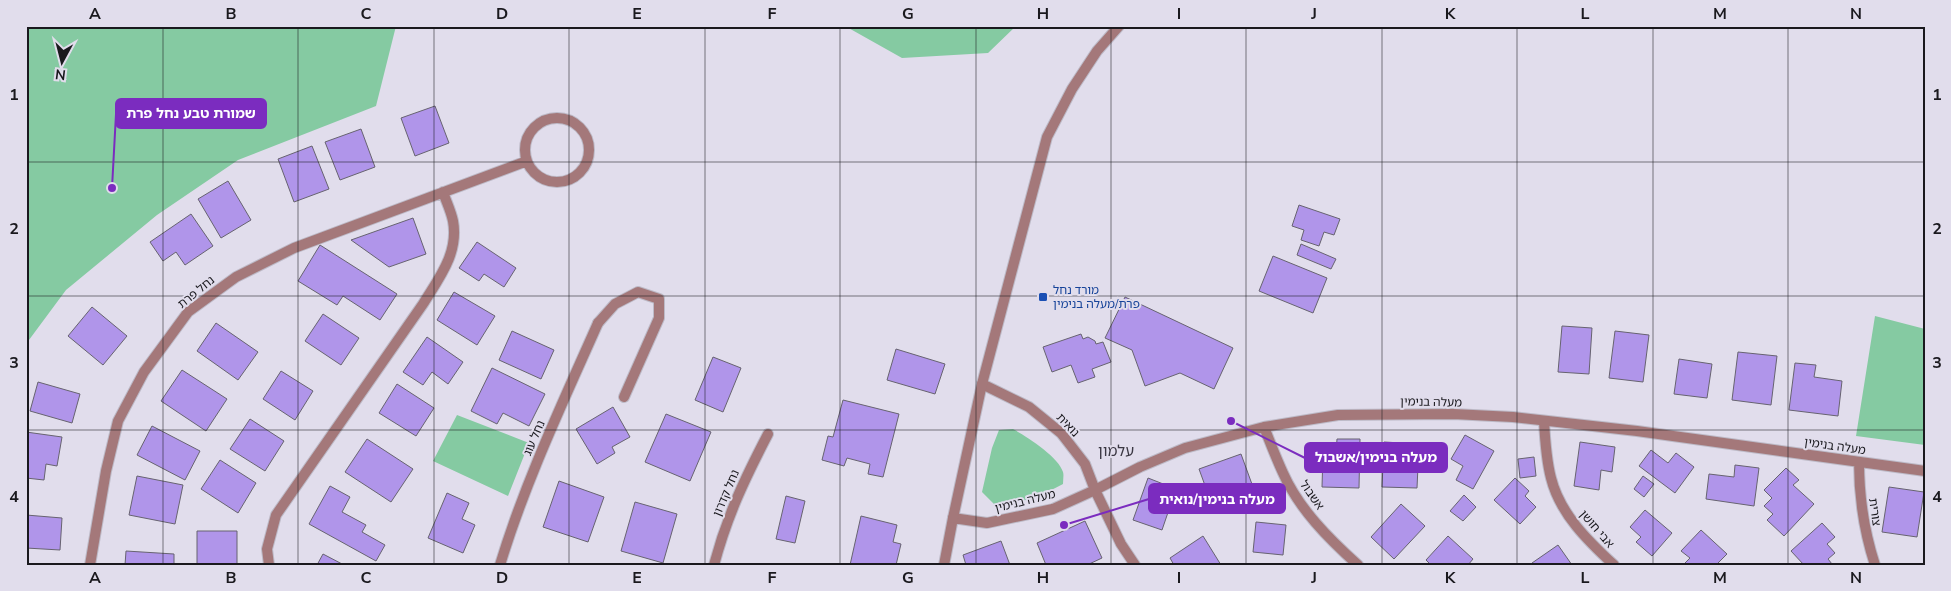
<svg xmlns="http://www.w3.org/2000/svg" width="1951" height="591" font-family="'Nunito Sans','Noto Sans Hebrew',sans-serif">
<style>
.green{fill:#85caa2}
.building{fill:#b095ea;stroke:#676370}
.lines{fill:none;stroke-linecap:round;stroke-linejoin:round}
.service-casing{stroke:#bdbac7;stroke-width:12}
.minor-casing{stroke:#bdbac7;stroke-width:12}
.tertiary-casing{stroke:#bdbac7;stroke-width:12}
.service{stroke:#a4787a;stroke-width:10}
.minor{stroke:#a4787a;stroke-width:10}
.tertiary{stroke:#a4787a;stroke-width:10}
.grid{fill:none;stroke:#1a191e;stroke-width:1;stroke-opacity:0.55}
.transit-dot{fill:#1a4fb4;stroke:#e1ddec;stroke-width:2}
.labels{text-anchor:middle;stroke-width:4;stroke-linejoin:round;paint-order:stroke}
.transit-label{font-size:12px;fill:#164399;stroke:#e1ddec;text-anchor:start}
.street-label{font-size:12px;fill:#1a191e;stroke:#e1ddec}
.quarter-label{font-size:15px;fill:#3b3843;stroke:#e1ddec}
.leader{fill:none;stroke:#7b2cbf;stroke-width:2}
.callout-dot{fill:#7b2cbf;stroke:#e1ddec;stroke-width:2}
.callout{fill:#7b2cbf;stroke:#7b2cbf;stroke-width:2}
.callout-label{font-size:14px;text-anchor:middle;font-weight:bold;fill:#fff}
.neatline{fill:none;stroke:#1a191e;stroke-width:2}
.grid-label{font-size:16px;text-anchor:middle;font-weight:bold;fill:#1a191e}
</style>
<rect width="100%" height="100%" fill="#e1ddec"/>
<path class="green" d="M 26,26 L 396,26 L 376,106 L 238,160 L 157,215 L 66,290 L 26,344 Z
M 845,26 L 1016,26 L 988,53 L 902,58 Z
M 1875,316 L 1925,329 L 1925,445 L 1856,436 Z
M 457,415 L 529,443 L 508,496 L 433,461 Z
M 1013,429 C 1026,436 1059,457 1063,472 C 1064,475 1063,480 1063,484 C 1039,497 1022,504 994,504 L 982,492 L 992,448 L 999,430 Z"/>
<path class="building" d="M 435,106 L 449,143 L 415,156 L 401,118 Z
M 361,129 L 375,167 L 340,180 L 325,142 Z
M 312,146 L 329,189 L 294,202 L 278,159 Z
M 228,181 L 251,220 L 221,238 L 198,199 Z
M 1299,205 L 1340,219 L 1334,235 L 1324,232 L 1319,246 L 1301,240 L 1304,230 L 1292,226 Z
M 191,214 L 213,246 L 185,265 L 176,252 L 163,261 L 150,242 Z
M 413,218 L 426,254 L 389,267 L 351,240 Z
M 477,242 L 516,268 L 504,287 L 484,274 L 479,281 L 459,268 Z
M 1301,244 L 1336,259 L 1331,269 L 1297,255 Z
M 320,245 L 397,294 L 380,320 L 343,296 L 337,305 L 298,281 Z
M 1273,256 L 1327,278 L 1313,313 L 1259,291 Z
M 454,292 L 495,316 L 477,345 L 437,320 Z
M 1125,297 L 1233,348 L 1214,389 L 1180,373 L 1145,386 L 1132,350 L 1105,338 Z
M 92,307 L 127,336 L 103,365 L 68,336 Z
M 323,314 L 359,338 L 341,365 L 305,341 Z
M 216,323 L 258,352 L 238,380 L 197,351 Z
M 1562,326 L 1592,328 L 1589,374 L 1558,372 Z
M 512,331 L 554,350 L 541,379 L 499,360 Z
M 1615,331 L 1649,335 L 1643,382 L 1609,378 Z
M 1081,334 L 1083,339 L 1088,337 L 1095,341 L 1096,344 L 1103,342 L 1111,362 L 1092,369 L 1095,377 L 1078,383 L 1071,365 L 1052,372 L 1043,347 Z
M 427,337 L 463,362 L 448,384 L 432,372 L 423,385 L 403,372 Z
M 896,349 L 945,364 L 935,394 L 887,380 Z
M 1738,352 L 1777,356 L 1771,405 L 1732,400 Z
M 713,357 L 741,368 L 723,412 L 695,400 Z
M 1679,359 L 1712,364 L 1707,398 L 1674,394 Z
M 1795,363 L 1816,365 L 1814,377 L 1842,381 L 1838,416 L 1789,410 Z
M 492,368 L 545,394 L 529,426 L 503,413 L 497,424 L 471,411 Z
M 182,370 L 227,399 L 206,431 L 161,401 Z
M 281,371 L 313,391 L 295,420 L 263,399 Z
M 38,382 L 80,394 L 72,423 L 30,411 Z
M 397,384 L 434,408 L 416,436 L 379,413 Z
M 843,400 L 899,414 L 883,477 L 868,474 L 870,464 L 847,458 L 844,466 L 822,460 L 828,436 L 833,437 Z
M 613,407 L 630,437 L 612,447 L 615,453 L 597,464 L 576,429 Z
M 666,414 L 711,432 L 690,481 L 645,462 Z
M 250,419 L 284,441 L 265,471 L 230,449 Z
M 152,426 L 200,451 L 185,480 L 137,455 Z
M 26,432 L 62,437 L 57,466 L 46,464 L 44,480 L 26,478 Z
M 1465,435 L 1494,451 L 1473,489 L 1456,480 L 1463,466 L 1451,459 Z
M 367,439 L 413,469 L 391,502 L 345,472 Z
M 1337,439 L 1360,439 L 1359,488 L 1322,487 L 1323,453 L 1336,454 Z
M 1384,442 L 1419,444 L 1417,488 L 1382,487 Z
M 1580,442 L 1615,447 L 1612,472 L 1601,470 L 1599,490 L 1574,486 Z
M 1651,450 L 1668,463 L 1676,453 L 1694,467 L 1675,493 L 1639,466 Z
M 1241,454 L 1253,487 L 1211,502 L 1199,469 Z
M 1534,457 L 1536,476 L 1520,478 L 1518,459 Z
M 220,460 L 256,483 L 238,513 L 201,489 Z
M 1735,465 L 1759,468 L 1754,506 L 1706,499 L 1709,474 L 1734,477 Z
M 1786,468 L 1799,480 L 1793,485 L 1814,504 L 1784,536 L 1767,520 L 1773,514 L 1764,506 L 1772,498 L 1764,490 Z
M 137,476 L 183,485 L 175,524 L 129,515 Z
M 1643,476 L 1654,484 L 1644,497 L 1634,489 Z
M 1148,478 L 1176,489 L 1162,530 L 1133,520 Z
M 1515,478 L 1529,491 L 1525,496 L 1536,507 L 1520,524 L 1494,500 Z
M 559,481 L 604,497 L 588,542 L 543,527 Z
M 330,486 L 350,497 L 342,512 L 366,525 L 362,532 L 385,545 L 376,561 L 309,524 Z
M 1889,487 L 1924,492 L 1917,537 L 1882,532 Z
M 447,493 L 469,503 L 462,519 L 475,525 L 463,553 L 428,538 Z
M 1464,495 L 1476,507 L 1463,521 L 1450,511 Z
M 786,496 L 805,501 L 795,543 L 776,539 Z
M 635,502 L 677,514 L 663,563 L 621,551 Z
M 1401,504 L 1425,526 L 1394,559 L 1371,537 Z
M 1645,510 L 1672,533 L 1652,556 L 1636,542 L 1641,537 L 1630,527 Z
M 26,515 L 62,518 L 60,550 L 26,548 Z
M 861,516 L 897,525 L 893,542 L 901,544 L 896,565 L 850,565 Z
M 1085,521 L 1102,558 L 1087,565 L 1046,565 L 1037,543 Z
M 1256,522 L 1286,525 L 1283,555 L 1253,552 Z
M 1822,523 L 1835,537 L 1827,544 L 1835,553 L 1828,559 L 1832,564 L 1804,565 L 1791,551 Z
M 1701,530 L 1727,554 L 1716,565 L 1683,565 L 1690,558 L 1681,551 Z
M 197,531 L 237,531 L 237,565 L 197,565 Z
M 1203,536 L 1221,565 L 1174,565 L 1170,558 Z
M 1448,536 L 1473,559 L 1468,565 L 1431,565 L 1426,560 Z
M 1001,541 L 1010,565 L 966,565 L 963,555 Z
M 1558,545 L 1572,565 L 1533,565 L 1532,563 Z
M 126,551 L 174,554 L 174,565 L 125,565 Z
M 323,554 L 344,565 L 317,565 Z"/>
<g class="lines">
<g class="service-casing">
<path id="service" d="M 598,323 L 615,304 L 638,292 L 659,299 L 659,318 L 624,397"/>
</g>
<g class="minor-casing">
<path id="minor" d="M525 150a32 32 0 1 1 64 0a32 32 0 1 1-64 0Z
M 982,384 L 1029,407 L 1061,433 L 1085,464 L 1095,490 L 1121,544 L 1135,565
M 1544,421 C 1545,440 1546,459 1551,478 C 1560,514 1588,541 1614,565
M 1264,427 C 1270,442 1276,458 1283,473 C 1299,509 1329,539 1358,565
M 1859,462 C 1859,497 1864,531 1875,565
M 90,565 L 106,471 L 118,421 L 144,372 L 188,312 L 236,277 L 294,248 L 527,161
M 269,565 L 267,549 L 276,515 L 423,304 C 439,278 459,253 453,221 C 451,211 446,201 443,192
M 500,565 C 525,482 563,402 598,323
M 714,565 C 727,516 745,478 768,434
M 944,565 L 953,518 L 987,523 L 1053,509 L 1095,490 L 1140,467 L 1185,448 L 1264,427 L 1338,415 L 1453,414 L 1513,417 L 1637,431 L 1925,471"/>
</g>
<g class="tertiary-casing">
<path id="tertiary" d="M 953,518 L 982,384 L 1047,137 L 1072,89 L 1097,51 L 1119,26"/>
</g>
<use href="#service" class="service"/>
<use href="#minor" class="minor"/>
<use href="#tertiary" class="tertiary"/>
</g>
<path class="grid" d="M 163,26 L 163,565M 298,26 L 298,565M 434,26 L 434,565M 569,26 L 569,565M 705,26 L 705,565M 840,26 L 840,565M 976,26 L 976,565M 1111,26 L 1111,565M 1246,26 L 1246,565M 1382,26 L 1382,565M 1517,26 L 1517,565M 1653,26 L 1653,565M 1788,26 L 1788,565M 26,162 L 1925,162M 26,296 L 1925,296M 26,430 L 1925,430"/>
<rect class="transit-dot" x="1038" y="292" width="10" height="10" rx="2.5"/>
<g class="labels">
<g class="transit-label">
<text x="1053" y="294">מורד נחל<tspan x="1053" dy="14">פרת/מעלה בנימין</tspan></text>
</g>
<g class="street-label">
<text transform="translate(196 292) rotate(-39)" y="4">נחל פרת</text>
<text transform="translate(1431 402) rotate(1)" y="4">מעלה בנימין</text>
<text transform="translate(1068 425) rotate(46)" y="4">נואית</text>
<text transform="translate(534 438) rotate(-67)" y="4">נחל עוג</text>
<text transform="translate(1835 446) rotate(8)" y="4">מעלה בנימין</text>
<text transform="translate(726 493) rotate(-67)" y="4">נחל קדרון</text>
<text transform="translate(1312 495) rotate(55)" y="4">אשבול</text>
<text transform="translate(1025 501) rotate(-14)" y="4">מעלה בנימין</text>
<text transform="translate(1875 512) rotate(82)" y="4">צורית</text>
<text transform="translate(1597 529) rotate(49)" y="4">אבי חושן</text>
</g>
<g class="quarter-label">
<text x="1116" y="456">עלמון</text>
</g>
</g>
<path class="leader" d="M112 188L116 114M1231 421L1305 458M1064 525L1149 499"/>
<g class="callout-dot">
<circle cx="112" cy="188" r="5"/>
<circle cx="1231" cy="421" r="5"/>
<circle cx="1064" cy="525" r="5"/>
</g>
<g class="callout">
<rect x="116" y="99" width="150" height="29" rx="5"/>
<rect x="1305" y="443" width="142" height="29" rx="5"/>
<rect x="1149" y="484" width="136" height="29" rx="5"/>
</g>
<g class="callout-label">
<text x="191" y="118">שמורת טבע נחל פרת</text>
<text x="1376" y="462">מעלה בנימין/אשבול</text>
<text x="1217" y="504">מעלה בנימין/נואית</text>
</g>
<rect width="1951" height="591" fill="none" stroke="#e1ddec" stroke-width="55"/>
<g transform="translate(62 62) rotate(187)" stroke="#e1ddec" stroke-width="4" paint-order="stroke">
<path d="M0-4L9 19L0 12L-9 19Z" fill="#1a191e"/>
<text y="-8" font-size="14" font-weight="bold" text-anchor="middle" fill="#1a191e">N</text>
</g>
<rect x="28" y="28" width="1896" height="536" class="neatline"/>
<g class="grid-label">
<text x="95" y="19">A</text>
<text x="231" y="19">B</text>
<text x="366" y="19">C</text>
<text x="502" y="19">D</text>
<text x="637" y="19">E</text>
<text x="772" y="19">F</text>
<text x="908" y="19">G</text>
<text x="1043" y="19">H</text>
<text x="1179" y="19">I</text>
<text x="1314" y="19">J</text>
<text x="1450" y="19">K</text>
<text x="1585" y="19">L</text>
<text x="1720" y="19">M</text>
<text x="1856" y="19">N</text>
<text x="14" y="100">1</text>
<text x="1937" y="100">1</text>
<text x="14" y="234">2</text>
<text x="1937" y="234">2</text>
<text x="14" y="368">3</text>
<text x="1937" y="368">3</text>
<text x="14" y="502">4</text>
<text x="1937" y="502">4</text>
<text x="95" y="583">A</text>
<text x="231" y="583">B</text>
<text x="366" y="583">C</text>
<text x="502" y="583">D</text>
<text x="637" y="583">E</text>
<text x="772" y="583">F</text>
<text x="908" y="583">G</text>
<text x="1043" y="583">H</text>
<text x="1179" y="583">I</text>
<text x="1314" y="583">J</text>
<text x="1450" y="583">K</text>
<text x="1585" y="583">L</text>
<text x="1720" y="583">M</text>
<text x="1856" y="583">N</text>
</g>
</svg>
